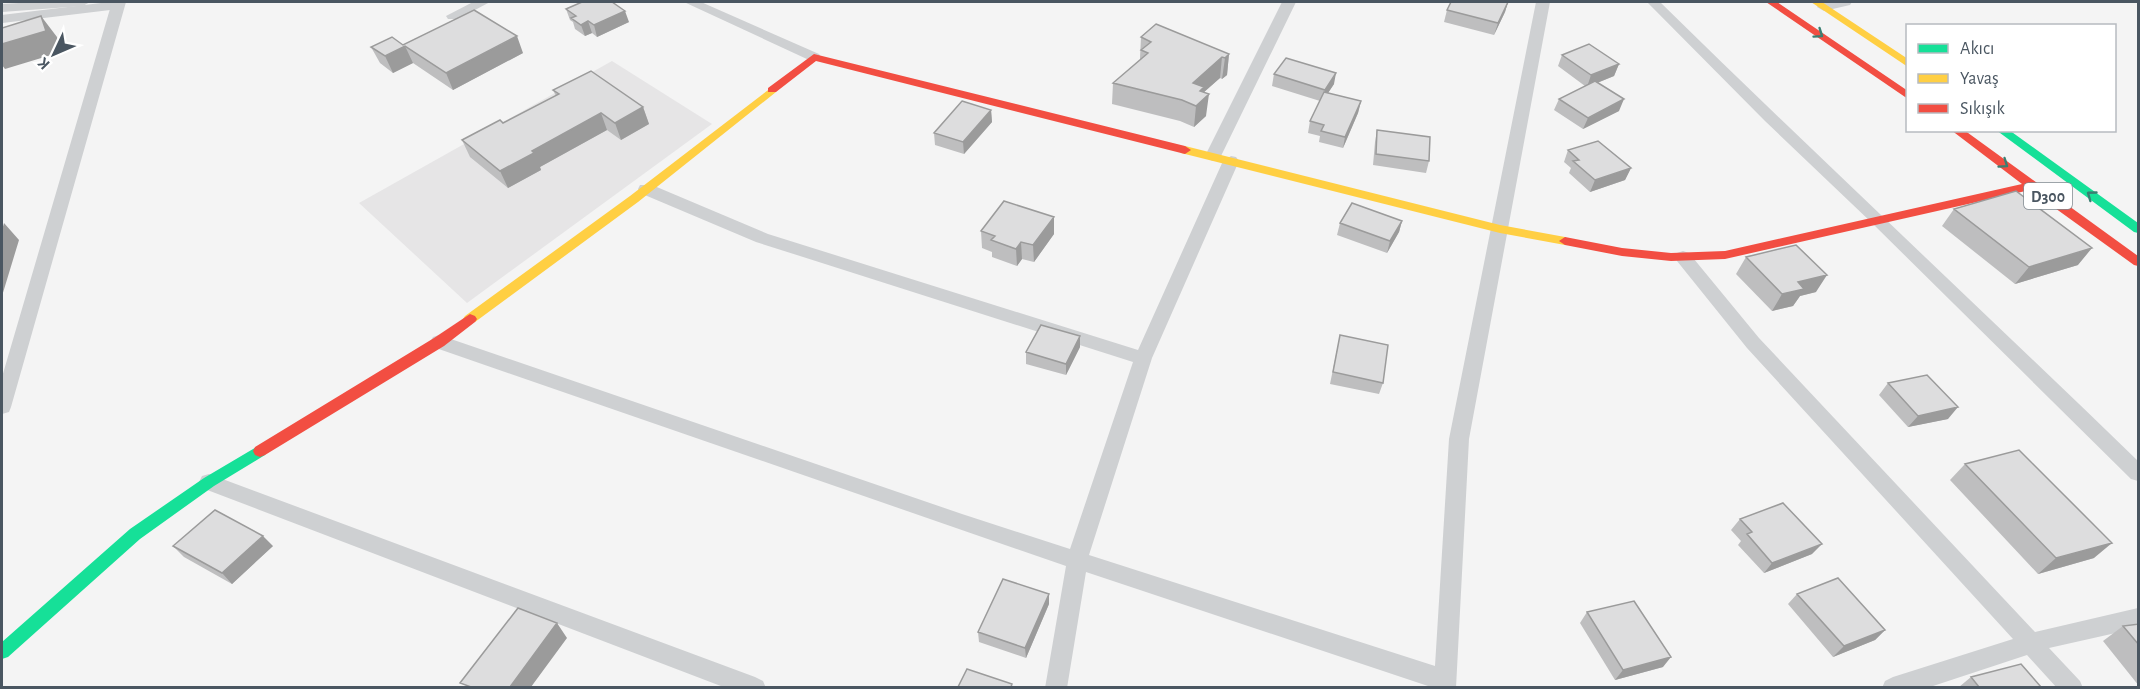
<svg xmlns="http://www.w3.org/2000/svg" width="2140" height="689" font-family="'Alegreya Sans',sans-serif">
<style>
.education{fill:#e6e5e6}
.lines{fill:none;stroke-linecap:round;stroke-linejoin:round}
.lane{stroke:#ced0d2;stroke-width:8}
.street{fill:#ced0d2;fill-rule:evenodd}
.fast{fill:#16e098;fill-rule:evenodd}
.slow{fill:#ffcf43;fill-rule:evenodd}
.jam{fill:#f24e42;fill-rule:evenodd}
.wall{fill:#bebebf}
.shaded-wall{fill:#9b9b9b}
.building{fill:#ddddde;stroke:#9b9b9b;stroke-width:1.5}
.oneway{stroke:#3a7f72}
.labels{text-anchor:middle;stroke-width:4.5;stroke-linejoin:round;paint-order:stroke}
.shield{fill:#fff;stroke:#808990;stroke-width:1.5}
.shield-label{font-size:16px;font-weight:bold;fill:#4a5661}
</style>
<rect width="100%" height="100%" fill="#f4f4f4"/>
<path class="education" d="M 612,61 L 712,124 L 467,303 L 359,203 Z"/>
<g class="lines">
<path class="lane" d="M 2,19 L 118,5"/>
<path class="street" d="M 35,2 L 90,2 L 83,6 L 2,12 L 2,4 Z
M 112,2 L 126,2 L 11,407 L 9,412 L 2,414 L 2,377 Z
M 473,2 L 490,2 L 458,19 L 448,19 L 446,16 Z
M 684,2 L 701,2 L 819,54 L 821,57 L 819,60 L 809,60 Z
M 1282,2 L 1296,2 L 1221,156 L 1213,161 L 1208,159 L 1205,156 Z
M 1536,2 L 1550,2 L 1469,439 L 1456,688 L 1434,688 L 1086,572 L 1067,688 L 1045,688 L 1066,566 L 433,347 L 430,342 L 433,337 L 439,335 L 445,337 L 962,514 L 1070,549 L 1133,362 L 756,242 L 640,193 L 638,189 L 640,185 L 652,185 L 768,234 L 1138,350 L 1223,161 L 1231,156 L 1236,157 L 1239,161 L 1152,358 L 1089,555 L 1435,666 L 1449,439 Z
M 1647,2 L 1660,2 C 1818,157 1979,307 2138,461 L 2138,481 L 2131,479 L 1872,223 L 1765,121 Z
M 1830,2 L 1852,2 L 1850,5 L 1824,11 L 1817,7 L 1819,4 Z
M 1683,251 L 1689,253 L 1759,338 L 2035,632 L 2138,608 L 2138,628 L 2049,648 L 2080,681 L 2083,688 L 2057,688 L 2027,655 L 1927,688 L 1882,688 L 1885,681 L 1893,677 L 2013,639 L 1747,348 L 1677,261 L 1675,257 L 1677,253 Z
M 209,474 L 755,677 L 763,681 L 766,688 L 726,688 L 202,488 L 199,482 L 202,476 Z"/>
<path class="fast" d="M 1996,130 L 2009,130 L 2138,223 L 2138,233 L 2134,232 Z
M 260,445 L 265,447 L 267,451 L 265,455 L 214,486 L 140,539 L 8,657 L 2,659 L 2,642 L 130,529 L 204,478 Z"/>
<path class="slow" d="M 1811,2 L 1822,2 L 1908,59 L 1908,67 Z
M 772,87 L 776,88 L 776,92 L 638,202 L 475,322 L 465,322 L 463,319 L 465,316 L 630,196 Z
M 1185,146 L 1500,225 L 1565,237 L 1571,241 L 1565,245 L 1500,233 L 1181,153 L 1179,150 Z"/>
<path class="jam" d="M 1766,2 L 1777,2 L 1908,91 L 1908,99 Z
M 814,54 L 1185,146 L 1191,150 L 1185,154 L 816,61 L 776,92 L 768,92 L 768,88 Z
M 1951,130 L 1964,130 L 2138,256 L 2138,266 L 2134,265 L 2030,190 L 1725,259 L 1671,261 L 1622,256 L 1565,245 L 1559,241 L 1565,237 L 1622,248 L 1671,253 L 1725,251 L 2022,184 Z
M 470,314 L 475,316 L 477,319 L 475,322 L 444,346 L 265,455 L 260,457 L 255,455 L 253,451 L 255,447 L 434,338 Z"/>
</g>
<path class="wall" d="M 1508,2 L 1505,12 L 1494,35 L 1444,22 L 1447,10 Z
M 566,9 L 629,22 L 597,37 L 592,33 L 585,36 L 575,29 L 573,22 L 570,20 Z
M 1141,37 L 1229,54 L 1227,75 L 1222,79 L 1220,78 L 1204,92 L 1206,116 L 1194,127 L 1180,121 L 1112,104 L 1113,83 L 1140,60 L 1140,58 Z
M 403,45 L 523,53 L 453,90 L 413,63 L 393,73 L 380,63 L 371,47 Z
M 1562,55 L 1619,64 L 1614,76 L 1597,83 L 1619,111 L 1583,129 L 1554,110 L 1559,99 L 1585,86 L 1558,66 Z
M 1274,74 L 1334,84 L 1328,93 L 1361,101 L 1358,113 L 1343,148 L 1319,142 L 1320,136 L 1308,133 L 1310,121 L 1320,101 L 1272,86 Z
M 553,90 L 643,107 L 649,124 L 621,140 L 607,130 L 540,167 L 541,170 L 508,188 L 470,157 L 462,140 L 503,123 L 556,96 Z
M 991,110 L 992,122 L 964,154 L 935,145 L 934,133 Z
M 1377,130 L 1429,161 L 1426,173 L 1373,165 L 1375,142 Z
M 1568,150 L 1631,168 L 1625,180 L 1590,192 L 1569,173 L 1571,168 L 1564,162 Z
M 1954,209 L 2078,265 L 2015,284 L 1942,226 Z
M 1402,221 L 1399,232 L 1387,253 L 1337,235 L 1340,223 Z
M 981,231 L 1054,234 L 1034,262 L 1022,259 L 1017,266 L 992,257 L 992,252 L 982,248 Z
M 1746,257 L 1816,292 L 1800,296 L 1793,306 L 1772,311 L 1736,274 Z
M 1340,335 L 1383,383 L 1379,394 L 1330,384 Z
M 1080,336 L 1080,347 L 1066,375 L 1026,364 L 1026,352 Z
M 1888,383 L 1948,419 L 1908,427 L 1879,395 Z
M 1965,464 L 2094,558 L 2038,574 L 1950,480 Z
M 1740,519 L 1812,554 L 1764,573 L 1738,545 L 1741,541 L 1731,530 Z
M 173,546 L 273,546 L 232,584 L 184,557 Z
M 1049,594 L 1049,604 L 1026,658 L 979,642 L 978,632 Z
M 1797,594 L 1885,630 L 1875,640 L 1833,657 L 1788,604 Z
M 1587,612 L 1663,667 L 1615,680 L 1580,623 Z
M 2139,624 L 2139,686 L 2103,641 L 2123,626 Z
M 1971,677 L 2041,687 L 1959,687 Z"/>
<path class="shaded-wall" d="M 1508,2 L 1505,12 L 1494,35 L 1498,23 Z
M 625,11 L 629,22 L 597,37 L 594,25 Z
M 41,16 L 57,37 L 61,52 L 5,69 L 2,65 L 2,44 Z
M 588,21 L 592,33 L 585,36 L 581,25 Z
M 517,36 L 523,53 L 453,90 L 446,73 Z
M 405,46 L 413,63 L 393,73 L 385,56 Z
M 1229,54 L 1227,75 L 1222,79 L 1225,58 Z
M 1222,57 L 1220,78 L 1203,93 L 1209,94 L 1206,116 L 1194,127 L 1196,106 L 1193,83 Z
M 1619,64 L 1614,76 L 1587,87 L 1591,75 Z
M 1336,73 L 1334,84 L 1322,102 L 1325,90 Z
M 1624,99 L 1619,111 L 1583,129 L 1588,118 Z
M 1361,101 L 1358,113 L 1343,148 L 1345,137 Z
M 643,107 L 649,124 L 621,140 L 615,123 Z
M 991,110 L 992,122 L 964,154 L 963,142 Z
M 601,113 L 607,130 L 540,167 L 541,170 L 508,188 L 500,171 L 532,151 Z
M 1631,168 L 1625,180 L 1590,192 L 1595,180 Z
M 1054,217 L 1054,234 L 1034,262 L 1033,245 Z
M 1402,221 L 1399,232 L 1387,253 L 1390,241 Z
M 4,223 L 19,240 L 2,296 L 2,230 Z
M 1021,242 L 1022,259 L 1017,266 L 1016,249 Z
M 2092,248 L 2078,265 L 2015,284 L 2029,267 Z
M 1827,275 L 1816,292 L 1800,296 L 1793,306 L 1772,311 L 1782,294 L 1798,282 Z
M 1080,336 L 1080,347 L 1066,375 L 1066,364 Z
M 1958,407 L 1948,419 L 1908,427 L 1918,416 Z
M 263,536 L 273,546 L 232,584 L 222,573 Z
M 2112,543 L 2094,558 L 2038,574 L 2056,558 Z
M 1822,544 L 1812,554 L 1764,573 L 1772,563 Z
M 1049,594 L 1049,604 L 1026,658 L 1025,648 Z
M 557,623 L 567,638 L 531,687 L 510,687 Z
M 1885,630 L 1875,640 L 1833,657 L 1844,646 Z
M 1671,657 L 1663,667 L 1615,680 L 1623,670 Z"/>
<path class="building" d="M 582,2 L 612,2 L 625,11 L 594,25 L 588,21 L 581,25 L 571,18 L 576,16 L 566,9 Z
M 1451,2 L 1508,2 L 1498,23 L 1447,10 Z
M 474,10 L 517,36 L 446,73 L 405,46 L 385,56 L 371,47 L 392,37 L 403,45 Z
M 41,16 L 46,31 L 2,44 L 2,28 Z
M 1156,24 L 1229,54 L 1225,58 L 1222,57 L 1193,83 L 1204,87 L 1200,91 L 1209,94 L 1196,106 L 1182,100 L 1113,83 L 1148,53 L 1141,50 L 1151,42 L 1141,37 Z
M 1589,44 L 1619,64 L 1591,75 L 1562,55 Z
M 1286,58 L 1336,73 L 1325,90 L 1274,74 Z
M 591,71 L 643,107 L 615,123 L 601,113 L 532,151 L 534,153 L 500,171 L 462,140 L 500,120 L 503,123 L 559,94 L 553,90 Z
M 1595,81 L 1624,99 L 1588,118 L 1559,99 Z
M 1324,92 L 1361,101 L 1345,137 L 1321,131 L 1324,125 L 1310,121 Z
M 962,101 L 991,110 L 963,142 L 934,133 Z
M 1377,130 L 1430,137 L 1429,161 L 1376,154 Z
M 1598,141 L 1631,168 L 1595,180 L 1573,161 L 1579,160 L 1568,150 Z
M 2016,191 L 2092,248 L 2029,267 L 1954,209 Z
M 1004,201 L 1054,217 L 1033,245 L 1021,242 L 1016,249 L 991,240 L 995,236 L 981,231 Z
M 1352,203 L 1402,221 L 1390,241 L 1340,223 Z
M 1796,245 L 1827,275 L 1798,282 L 1804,289 L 1782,294 L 1746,257 Z
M 1041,325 L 1080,336 L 1066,364 L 1026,352 Z
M 1340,335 L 1388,345 L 1383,383 L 1333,372 Z
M 1927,375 L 1958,407 L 1918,416 L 1888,383 Z
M 2019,450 L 2112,543 L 2056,558 L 1965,464 Z
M 1783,503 L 1822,544 L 1772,563 L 1747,534 L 1752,532 L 1740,519 Z
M 215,510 L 263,536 L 222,573 L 173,546 Z
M 1838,578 L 1885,630 L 1844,646 L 1797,594 Z
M 1003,579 L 1049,594 L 1025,648 L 978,632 Z
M 1634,601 L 1671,657 L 1623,670 L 1587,612 Z
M 518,608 L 557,623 L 510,687 L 471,687 L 460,683 Z
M 2139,624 L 2139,645 L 2123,626 Z
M 2021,664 L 2041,687 L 1979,687 L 1971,677 Z
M 967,669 L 1012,684 L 1011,687 L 958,687 Z"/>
<defs><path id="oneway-chevron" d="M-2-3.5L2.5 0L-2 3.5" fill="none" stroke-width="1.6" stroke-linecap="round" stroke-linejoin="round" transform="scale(1.5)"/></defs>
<g class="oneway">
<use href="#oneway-chevron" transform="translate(1819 34) rotate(35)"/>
<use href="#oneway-chevron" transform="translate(2004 164) rotate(35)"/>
<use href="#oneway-chevron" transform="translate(2091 195) rotate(-144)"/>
</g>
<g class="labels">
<rect class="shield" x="2024" y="183" width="48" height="26" rx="4.5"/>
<g class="shield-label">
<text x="2048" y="202">D300</text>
</g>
</g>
<rect width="2140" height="689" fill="none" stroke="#4a5661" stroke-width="6"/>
<rect x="1906" y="24" width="210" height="108" fill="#ffffff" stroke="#b7bbc0" stroke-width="1.5"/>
<rect x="1918" y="44" width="30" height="9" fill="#16e098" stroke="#b7bbc0" stroke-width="1.5"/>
<text x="1960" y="54" font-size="18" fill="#4a5661">Akıcı</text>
<rect x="1918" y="74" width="30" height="9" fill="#ffcf43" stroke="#b7bbc0" stroke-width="1.5"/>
<text x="1960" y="84" font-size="18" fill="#4a5661">Yavaş</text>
<rect x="1918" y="104" width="30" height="9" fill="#f24e42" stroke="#b7bbc0" stroke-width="1.5"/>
<text x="1960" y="114" font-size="18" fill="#4a5661">Sıkışık</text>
<g transform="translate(54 54) rotate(226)" stroke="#ffffff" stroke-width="4.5" paint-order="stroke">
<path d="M0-4.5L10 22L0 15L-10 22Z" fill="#4a5661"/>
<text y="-9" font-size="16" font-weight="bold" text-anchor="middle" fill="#4a5661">K</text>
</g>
</svg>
